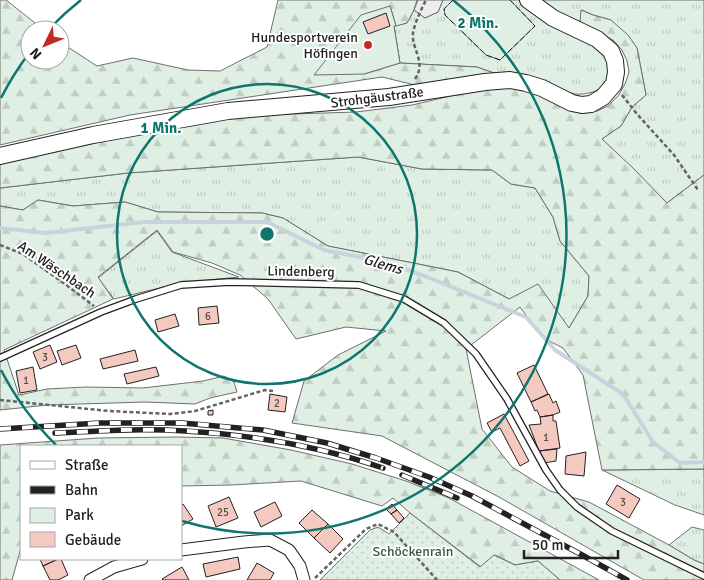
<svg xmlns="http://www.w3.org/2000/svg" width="704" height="580" font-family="Signika,sans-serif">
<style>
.grass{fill:url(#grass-tufts);stroke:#6f6f6f}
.forest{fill:url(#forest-firs);stroke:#6f6f6f}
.park{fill:#e0efe3;stroke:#6f6f6f}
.garden{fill:url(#garden-dots);stroke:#6f6f6f}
.parking{fill:#ededed;stroke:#6f6f6f}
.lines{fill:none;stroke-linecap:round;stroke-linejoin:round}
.stream{stroke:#c7d3dd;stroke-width:4}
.building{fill:#f3c9c0;stroke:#222}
.lane-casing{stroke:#222;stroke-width:8}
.street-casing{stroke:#222;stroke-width:13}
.secondary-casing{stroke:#222;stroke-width:18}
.path{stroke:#646464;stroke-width:2.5;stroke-dasharray:4 2.5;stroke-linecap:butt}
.lane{stroke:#fff;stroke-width:5.5}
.street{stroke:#fff;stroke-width:11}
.secondary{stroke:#fff;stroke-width:16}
.rail-casing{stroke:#222;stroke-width:5.5}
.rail{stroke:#fff;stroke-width:4;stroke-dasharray:11;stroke-linecap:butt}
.fence{stroke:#222;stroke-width:1;stroke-dasharray:6 2.5;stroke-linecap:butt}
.ring{fill:none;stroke:#0f766e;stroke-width:2.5}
.poi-dot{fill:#c62828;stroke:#fff;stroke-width:2}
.labels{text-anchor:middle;stroke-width:4;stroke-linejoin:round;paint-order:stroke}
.number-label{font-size:11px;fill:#564c4a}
.poi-label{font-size:14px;fill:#222;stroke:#fff;text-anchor:end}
.street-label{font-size:14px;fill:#222;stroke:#fff}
.park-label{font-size:14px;fill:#2f5e38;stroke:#fff}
.water-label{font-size:15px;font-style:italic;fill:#222;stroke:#fff}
.centre{fill:#0f766e;stroke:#fff;stroke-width:2.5}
.ring-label{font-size:15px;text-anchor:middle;font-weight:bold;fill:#0f766e;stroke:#fff;stroke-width:4;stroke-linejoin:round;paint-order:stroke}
</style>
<defs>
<pattern id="grass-tufts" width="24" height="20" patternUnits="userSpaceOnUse" patternTransform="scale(1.25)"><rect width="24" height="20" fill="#e0efe3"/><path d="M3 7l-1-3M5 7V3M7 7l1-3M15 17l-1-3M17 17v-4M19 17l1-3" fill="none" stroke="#c0cdc2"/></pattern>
<pattern id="forest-firs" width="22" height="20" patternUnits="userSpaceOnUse" patternTransform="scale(1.25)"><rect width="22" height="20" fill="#e0efe3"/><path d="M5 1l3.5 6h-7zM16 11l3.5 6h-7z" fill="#c0cdc2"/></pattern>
<pattern id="garden-dots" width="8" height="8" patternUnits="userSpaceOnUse" patternTransform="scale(1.25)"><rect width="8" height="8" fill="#e0efe3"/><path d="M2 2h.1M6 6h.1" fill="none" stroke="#c0cdc2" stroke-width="1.8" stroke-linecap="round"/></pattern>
</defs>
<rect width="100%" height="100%" fill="#fff"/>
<path class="grass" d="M 443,0 L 523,0 L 603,51 C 605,58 609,64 609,71 C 608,90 590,95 575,94 L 494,73 L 477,67 L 400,63 L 394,26 L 407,23 L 414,10 L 425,18 L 438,12 Z
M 540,0 L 704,0 L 704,175 L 667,203 L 602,139 L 621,126 L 632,107 L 646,95 L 637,48 L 611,20 L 593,15 L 582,10 L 580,23 L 558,13 Z
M 358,157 L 422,169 L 492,170 L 511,184 L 535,188 L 553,217 L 560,241 L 589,276 L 588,296 L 569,328 L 509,299 L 458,272 L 328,246 L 283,218 L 262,213 L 158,212 L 125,202 L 73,206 L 38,200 L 23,210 L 0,206 L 0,188 L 128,173 Z
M 157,231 L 172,252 L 239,277 L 180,283 L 114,299 L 98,278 Z
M 704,469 L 704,515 L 675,505 L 602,470 Z
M 692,527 L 704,530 L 704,564 L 694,560 L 669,545 Z"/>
<path class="forest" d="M 0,0 L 6,0 L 44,30 L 30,30 L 30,60 L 60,60 L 60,42 L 97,66 L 133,58 L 188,70 L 220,71 L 267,47 L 278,0 L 417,0 L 414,10 L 407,23 L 396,26 L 390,6 L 364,74 L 400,63 L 477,67 L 494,73 L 427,88 L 382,77 L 130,115 L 0,145 Z
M 581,10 L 593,15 L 611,20 L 628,35 L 637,48 L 646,95 L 632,107 L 621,126 L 602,139 L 633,168 L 667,203 L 704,175 L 704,469 L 602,470 L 583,375 L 563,348 L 543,338 L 520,307 L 466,349 L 482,429 L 512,467 L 550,491 L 589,502 L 669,545 L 694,560 L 704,564 L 704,580 L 644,580 L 499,497 L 382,436 L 292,423 L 304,381 L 338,355 L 386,331 L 346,327 L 296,339 L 268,299 L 240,275 L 212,263 L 173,252 L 157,230 L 98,277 L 113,299 L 4,350 L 19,395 L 47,389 L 86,387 L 143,388 L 203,381 L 224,376 L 234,382 L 237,392 L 210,398 L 195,404 L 145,402 L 48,405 L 0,410 L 0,206 L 23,210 L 38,200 L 73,206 L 125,202 L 158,212 L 262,213 L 283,218 L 328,246 L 458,272 L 509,299 L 538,284 L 569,328 L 588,296 L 589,276 L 560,241 L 553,217 L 535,188 L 511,184 L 492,170 L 422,169 L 358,157 L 128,173 L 0,188 L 0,162 L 231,116 L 356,112 L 412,105 L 498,85 L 521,86 L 580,113 L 597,111 L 608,106 L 618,96 L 625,84 L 629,72 L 627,61 L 622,50 L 613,40 L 580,23 Z
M 176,437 L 223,438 L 291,450 L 352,464 L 406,481 L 449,498 L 599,580 L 560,580 L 538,561 L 515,565 L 495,555 L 481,567 L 410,513 L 393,498 L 382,506 L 301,481 L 231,485 L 181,486 L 181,446 L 21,446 L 21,548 L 12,580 L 0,580 L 0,445 L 98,438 Z"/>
<path class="park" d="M 453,0 L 510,0 L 535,26 L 500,60 L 486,55 L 445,15 L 444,9 Z
M 390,6 L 396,26 L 394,26 L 400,63 L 364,74 L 314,75 L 361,15 Z"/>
<path class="garden" d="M 410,513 L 480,567 L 494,555 L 515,565 L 538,561 L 560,580 L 320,580 L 370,530 L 378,527 L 389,534 Z"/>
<path class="parking" d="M 418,0 L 443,0 L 438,12 L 425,18 L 414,10 Z"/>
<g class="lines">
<path class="stream" d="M 0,228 L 45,233 L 144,222 L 267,222 L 324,250 L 386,262 L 427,277 L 526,317 L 555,350 L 623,394 L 653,442 L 680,463 L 704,462"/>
</g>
<path class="building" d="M 386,13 L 390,26 L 368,34 L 363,22 Z
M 217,306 L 219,323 L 199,325 L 198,308 Z
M 175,314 L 179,326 L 158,332 L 155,320 Z
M 50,345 L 57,362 L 40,369 L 33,352 Z
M 76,345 L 81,358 L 62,365 L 57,351 Z
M 135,350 L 138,361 L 103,369 L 100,359 Z
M 534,365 L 548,394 L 531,402 L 517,373 Z
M 33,367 L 37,390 L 20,393 L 16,371 Z
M 156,367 L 159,376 L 127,384 L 124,374 Z
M 270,394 L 287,397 L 285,412 L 268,410 Z
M 549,394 L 553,403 L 556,401 L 560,412 L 553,415 L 540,417 L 537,410 L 535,411 L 531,402 Z
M 213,410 L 213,415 L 208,415 L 208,411 Z
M 504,414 L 529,461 L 520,466 L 500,428 L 492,432 L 487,423 Z
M 553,415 L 553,421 L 556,421 L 560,448 L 539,451 L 529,425 L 541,424 L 540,417 Z
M 557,449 L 556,461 L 544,463 L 539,451 Z
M 586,452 L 584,476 L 565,474 L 566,456 Z
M 617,485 L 640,499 L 629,518 L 606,504 Z
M 229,497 L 238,518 L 216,527 L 208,506 Z
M 275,502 L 282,516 L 261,527 L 254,512 Z
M 183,504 L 193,519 L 181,526 L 181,505 Z
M 392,504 L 397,510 L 391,514 L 386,509 Z
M 312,510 L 328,524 L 314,538 L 299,523 Z
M 397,510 L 404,518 L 399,523 L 391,514 Z
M 328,524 L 343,539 L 330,553 L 314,538 Z
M 238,557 L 240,569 L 206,577 L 203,564 Z
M 40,559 L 58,559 L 43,566 Z
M 58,559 L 61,559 L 68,575 L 58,580 L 50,580 L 43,566 Z
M 257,563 L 274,573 L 270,580 L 247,580 Z
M 182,567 L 189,580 L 163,580 L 162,579 Z"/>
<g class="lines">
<g class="lane-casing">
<path id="lane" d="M 0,358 L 101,312 L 136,299 L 181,285 L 229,282 L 359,285 L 404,299 L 444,323 L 476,354 L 507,399 L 546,470 L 560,490 L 577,507 L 612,531 L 704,576"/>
</g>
<g class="street-casing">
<path id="street" d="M 181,550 L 244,542 L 270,540 L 289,550 L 300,566 L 304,580
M 90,580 L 114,567 L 142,559"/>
</g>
<g class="secondary-casing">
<path id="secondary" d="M 0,156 L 93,135 L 228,111 L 389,97 L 485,82 L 510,80 L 526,83 L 542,88 L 572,103 L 582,105 L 591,104 L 603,97 L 614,84 L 616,72 L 615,61 L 611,51 L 597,39 L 553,18 L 528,0"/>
</g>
<path class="path" d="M 415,79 C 427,62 411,49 413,33 C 415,22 421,10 426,0
M 622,95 L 637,114 L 674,155 L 698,190
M 0,245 L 23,254 L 65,284 L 94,306
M 0,400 L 109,411 L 170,414 L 195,411 L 265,390 L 274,391
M 315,578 L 366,529 L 378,524 L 394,532 L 437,580"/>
<use href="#lane" class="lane"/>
<use href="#street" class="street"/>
<use href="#secondary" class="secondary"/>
<g class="rail-casing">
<path id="rail" d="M 0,429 L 100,423 L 182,423 L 263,430 L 327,443 L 376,458 L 429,477 L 472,496 L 584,556 L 627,580
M 55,433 C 98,431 142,428 185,431 C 252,435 319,446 383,468
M 402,475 L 457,498"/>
</g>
<use href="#rail" class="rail"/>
<path class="fence" d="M 453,0 L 444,9 L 445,15 L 486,55 L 500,60 L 535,26 L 510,0"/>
</g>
<g class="ring">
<circle cx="267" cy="234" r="150"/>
<path d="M56 445A299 299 0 0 1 1 370M1 98A299 299 0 0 1 30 52M50 28A299 299 0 0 1 81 0M453 0A299 299 0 0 1 182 521"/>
</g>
<circle class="poi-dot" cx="368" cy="45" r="5"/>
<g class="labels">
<g class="number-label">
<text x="208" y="320">6</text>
<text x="45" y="361">3</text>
<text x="26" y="384">1</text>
<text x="277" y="407">2</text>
<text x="546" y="441">1</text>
<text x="623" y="506">3</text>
<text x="223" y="516">25</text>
</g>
<g class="poi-label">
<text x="358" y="42">Hundesportverein<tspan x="358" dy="16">Höfingen</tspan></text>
</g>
<g class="street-label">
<text transform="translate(377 97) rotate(-7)" y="5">Strohgäustraße</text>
<text transform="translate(57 269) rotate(34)" y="5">Am Wäschbach</text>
<text transform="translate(301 271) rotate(1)" y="5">Lindenberg</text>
</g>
<g class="park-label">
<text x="413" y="556">Schöckenrain</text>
</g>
<g class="water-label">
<text transform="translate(383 264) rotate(16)" y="5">Glems</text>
</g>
</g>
<circle cx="267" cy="234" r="8" class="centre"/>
<g class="ring-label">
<text x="478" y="28">2 Min.</text>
<text x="161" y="133">1 Min.</text>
</g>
<rect x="20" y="445" width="162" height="115" fill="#ffffff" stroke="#a7a7a7"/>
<rect x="30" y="461" width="25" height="8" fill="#ffffff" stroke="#a7a7a7"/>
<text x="65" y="470" font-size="15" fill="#222222">Straße</text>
<rect x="30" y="486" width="25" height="8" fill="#222222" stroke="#a7a7a7"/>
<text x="65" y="495" font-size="15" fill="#222222">Bahn</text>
<rect x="30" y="508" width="25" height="15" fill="#e0efe3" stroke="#a7a7a7"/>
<text x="65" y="520" font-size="15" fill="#222222">Park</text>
<rect x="30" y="532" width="25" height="15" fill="#f3c9c0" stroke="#a7a7a7"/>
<text x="65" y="545" font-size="15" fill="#222222">Gebäude</text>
<g transform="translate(45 45) rotate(227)"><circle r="24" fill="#ffffff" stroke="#a7a7a7"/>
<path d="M0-4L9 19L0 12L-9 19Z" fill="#c62828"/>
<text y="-8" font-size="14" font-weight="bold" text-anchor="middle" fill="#222222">N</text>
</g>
<path d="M524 550v8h94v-8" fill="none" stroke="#222222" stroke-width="2.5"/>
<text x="532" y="550" font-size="15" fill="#222222" stroke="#ffffff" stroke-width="4" paint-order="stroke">50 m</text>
</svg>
